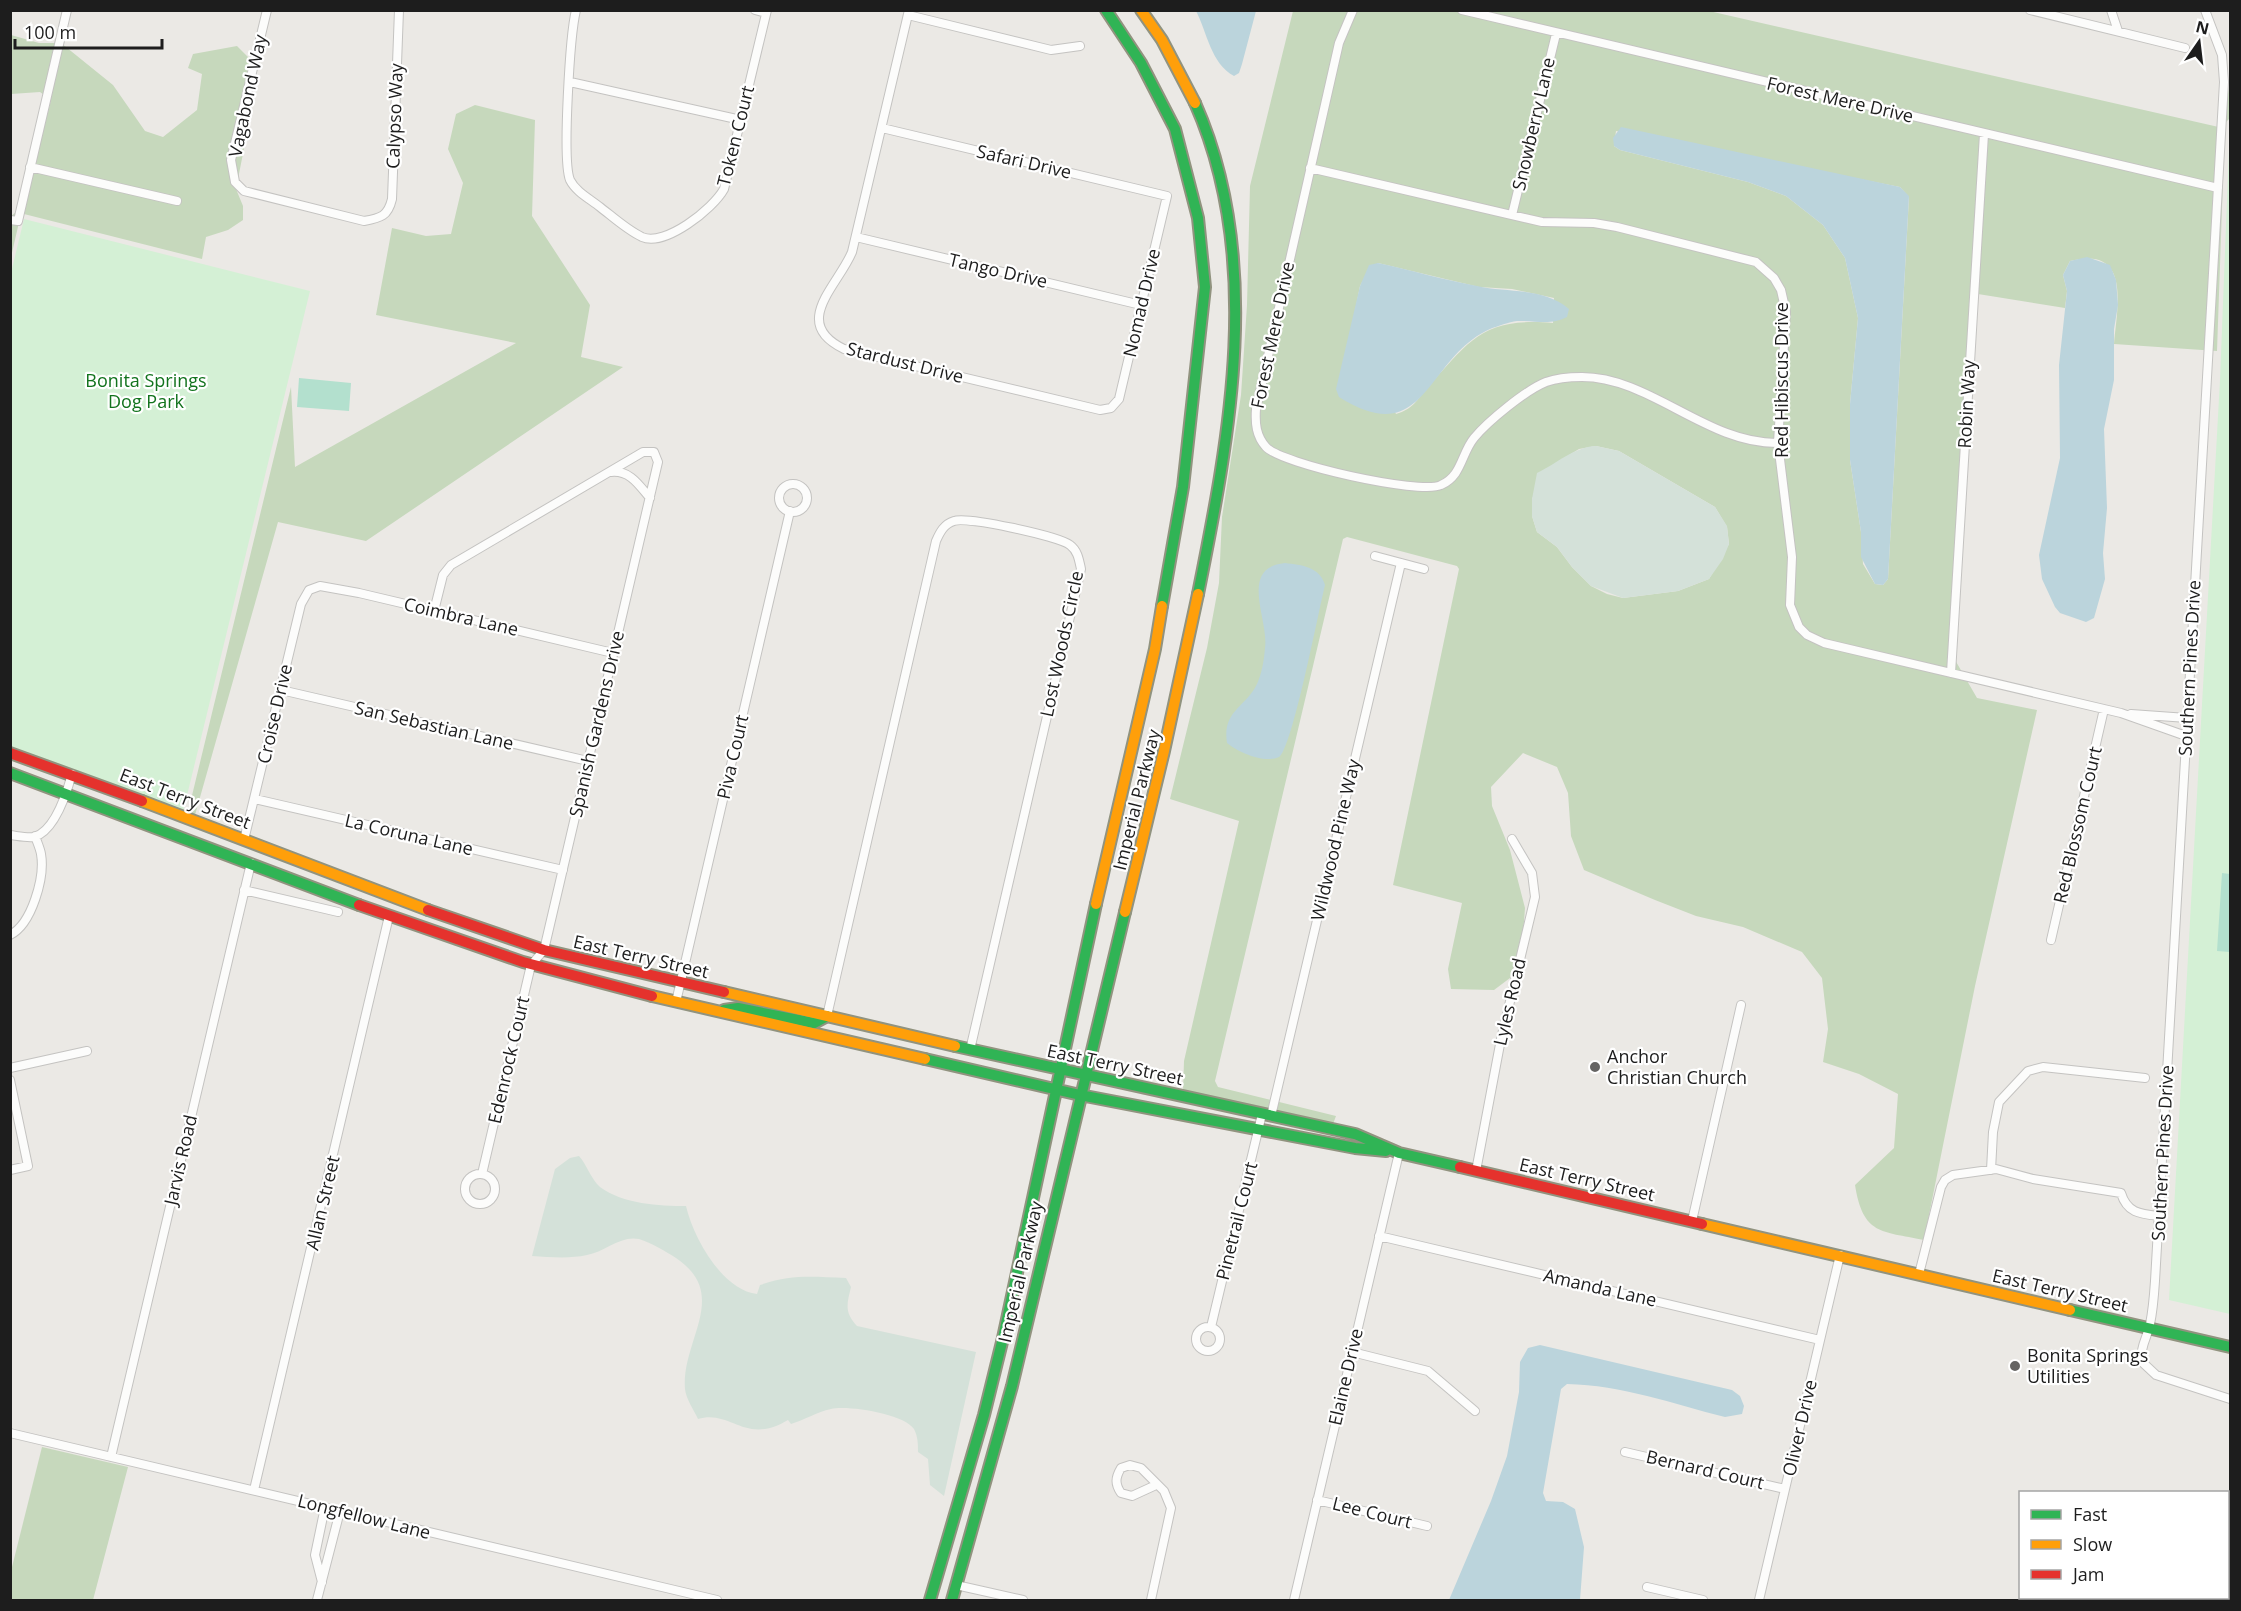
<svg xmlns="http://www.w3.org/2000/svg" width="2241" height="1611" font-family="'Open Sans',sans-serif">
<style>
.forest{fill:#c6d8bc;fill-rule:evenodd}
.wetland{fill:#d4e1d9}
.park{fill:#d4f0d5}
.pitch{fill:#b3e0ce}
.water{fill:#bbd4dc}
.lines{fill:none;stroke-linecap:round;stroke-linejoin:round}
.street-casing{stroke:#c4c3c1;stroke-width:10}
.fast-casing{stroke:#91937f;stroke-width:14}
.slow-casing{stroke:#91937f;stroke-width:14}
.jam-casing{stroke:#91937f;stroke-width:14}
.street{stroke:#fcfcfb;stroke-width:8}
.fast{stroke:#30b455;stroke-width:10}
.slow{stroke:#ff9f0a;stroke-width:10}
.jam{stroke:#e5322d;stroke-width:10}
.poi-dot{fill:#656463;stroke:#fff;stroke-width:2}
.labels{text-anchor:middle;stroke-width:4.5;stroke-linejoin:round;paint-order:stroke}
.street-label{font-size:18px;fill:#1d1d1d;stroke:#fff}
.park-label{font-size:18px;fill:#12731d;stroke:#fff}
.poi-label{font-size:18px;fill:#1d1d1d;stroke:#fff;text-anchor:start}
</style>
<rect width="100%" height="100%" fill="#ebe9e5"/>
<path class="forest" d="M 1293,11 L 1709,11 L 2223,128 L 2230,80 L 2230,118 L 2225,123 L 2217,351 L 2114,344 C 2117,307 2132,245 2070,261 L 2063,275 L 2067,291 L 2065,308 L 1978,294 L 1951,653 L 1977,698 L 2037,710 L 1975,986 L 1924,1240 C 1881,1231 1863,1235 1855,1185 L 1894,1148 L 1898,1094 L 1859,1074 L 1823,1062 L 1828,1029 L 1822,978 L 1802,952 L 1743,927 L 1696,916 L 1655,900 L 1584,870 L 1571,836 L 1568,793 L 1557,767 L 1523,753 L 1491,787 L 1492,806 L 1510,850 L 1525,908 L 1522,949 L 1510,978 L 1494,990 L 1451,989 L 1448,969 L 1462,903 L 1393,885 L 1459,569 L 1457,566 L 1347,537 L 1343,539 L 1215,1081 L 1218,1087 L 1336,1116 L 1333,1124 L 1183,1092 L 1184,1061 L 1239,821 L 1170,799 L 1207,648 L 1219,583 L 1222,517 L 1241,395 L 1247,305 L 1250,186 ZM 1616,131 L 1900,187 L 1909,197 L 1888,579 L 1883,585 L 1875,584 L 1863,564 L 1861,532 L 1850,460 L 1850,404 L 1858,318 L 1845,258 L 1823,225 L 1786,196 L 1748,182 L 1620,150 L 1614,146 ZM 1378,263 L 1479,287 L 1512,289 L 1554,298 L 1553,323 C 1483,317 1470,340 1427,388 C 1417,400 1413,409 1396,414 L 1352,326 L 1360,286 L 1368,271 ZM 1596,446 L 1619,451 L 1715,507 L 1727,527 L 1729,544 L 1709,579 L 1678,591 L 1623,598 L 1607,594 L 1591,586 L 1572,567 L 1557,547 L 1537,532 L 1532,516 L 1532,499 L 1545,470 L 1579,449 Z
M 11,35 L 39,43 L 61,43 L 113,85 L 145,131 L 163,137 L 197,110 L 202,74 L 188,68 L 193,54 L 237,46 L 251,60 L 249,123 L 236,189 L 243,206 L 243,220 L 228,230 L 206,237 L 202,259 L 24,214 L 20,218 L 11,257 L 11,216 L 20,209 L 27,195 L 51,100 L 40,92 L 11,94 Z
M 475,105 L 535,120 L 532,216 L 590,305 L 581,357 L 623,367 L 366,541 L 278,522 L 195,815 L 188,812 L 291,387 L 295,467 L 516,343 L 376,315 L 392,228 L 426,236 L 451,234 L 463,183 L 448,149 L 456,114 Z
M 42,1447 L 128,1467 L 93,1600 L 11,1600 L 11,1571 Z"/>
<path class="wetland" d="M 1596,446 L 1619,451 L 1715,507 L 1727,526 L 1729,544 L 1723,559 L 1709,579 L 1678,591 L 1623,598 L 1591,586 L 1572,567 L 1557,547 L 1537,532 L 1532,516 L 1532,499 L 1537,473 C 1556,464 1574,447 1596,446 Z
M 579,1156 C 587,1165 591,1179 600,1187 C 623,1204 659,1206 686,1206 C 693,1237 722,1290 757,1294 L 760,1285 C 792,1274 812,1277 846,1278 L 851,1287 C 847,1304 844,1312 857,1326 L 976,1352 L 944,1496 L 930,1485 L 928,1459 L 918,1452 C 918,1444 918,1437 914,1429 C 904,1414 848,1405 831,1409 C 817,1412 804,1420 791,1424 L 788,1420 C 745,1446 731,1409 698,1419 C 694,1410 686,1399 685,1389 C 681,1340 731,1295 676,1258 C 665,1251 652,1243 639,1239 C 621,1235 604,1252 587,1255 C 569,1259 550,1257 532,1256 L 555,1169 L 570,1158 Z"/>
<path class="park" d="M 2230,123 L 2230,1314 L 2169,1300 L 2220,380 Z
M 24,219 L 310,291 L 182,816 L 11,753 L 10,277 Z"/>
<path class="pitch" d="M 299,378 L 351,383 L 349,411 L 297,407 Z
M 2222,873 L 2230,874 L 2230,952 L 2217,951 Z"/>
<path class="water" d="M 1196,11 L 1256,11 L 1242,64 L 1239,73 L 1234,76 C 1211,64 1207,32 1196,11 Z
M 1621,127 L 1900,187 L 1909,196 L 1888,579 L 1883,585 L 1875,584 L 1861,557 L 1861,532 L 1850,460 L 1850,404 L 1858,318 L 1845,258 L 1823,225 L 1786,196 L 1748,182 L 1620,150 L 1614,146 L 1613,138 Z
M 2087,257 L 2110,265 L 2116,280 L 2118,305 L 2114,329 L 2114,380 L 2104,429 L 2107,508 L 2103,553 L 2105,579 L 2094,618 L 2086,622 L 2060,613 L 2055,607 L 2042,579 L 2039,555 L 2060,458 L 2059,365 L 2067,291 L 2063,275 L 2070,261 Z
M 1378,263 C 1411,270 1444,280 1477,286 C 1508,293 1543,287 1569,309 L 1567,317 C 1550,326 1535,320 1517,321 C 1509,322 1498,326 1490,329 C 1425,358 1427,452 1339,397 L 1336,389 L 1360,286 L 1369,265 Z
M 1285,563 C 1302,565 1320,567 1325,585 C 1319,609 1292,750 1279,757 C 1264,764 1238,752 1227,743 C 1222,711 1245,708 1257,684 C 1262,673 1264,660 1265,648 C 1269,619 1238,568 1285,563 Z
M 1540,1345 L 1732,1390 L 1740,1396 L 1744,1406 L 1742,1414 L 1725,1417 C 1673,1404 1622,1385 1567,1384 L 1561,1389 L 1543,1493 L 1546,1501 L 1563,1502 L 1575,1509 L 1584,1547 L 1580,1600 L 1449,1600 L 1491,1501 L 1507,1456 L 1519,1392 L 1520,1362 L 1528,1348 Z"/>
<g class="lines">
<g class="street-casing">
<path id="street" d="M 267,10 L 231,160 L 235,182 L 244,191 L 364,221 C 381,218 388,216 392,199 L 399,10
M 576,10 C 570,35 562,160 570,180 C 576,192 590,199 600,207 C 613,217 627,230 642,237 C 665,247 713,209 724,189 L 767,10
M 755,10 L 766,13
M 1353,10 L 1339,43 L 1256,409 C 1255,423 1256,436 1266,447 C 1281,464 1420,495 1441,485 C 1462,476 1461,454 1474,438 C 1488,421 1526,390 1546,382 C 1557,378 1570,377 1582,377 C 1650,377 1707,444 1778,443
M 1462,10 L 2218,188
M 2030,10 L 2185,48
M 2111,10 L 2118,31
M 2205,10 L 2222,55 L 2224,82 L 2155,1281 C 2154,1296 2153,1310 2150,1324 C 2147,1339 2141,1343 2141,1361 L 2156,1375 L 2230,1399
M 908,15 L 1051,50 L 1080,46
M 570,82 L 741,120
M 882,128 L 1167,196 L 1119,399 L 1111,408 L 1100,410 L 844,349 C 790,323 838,286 852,252 L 909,10
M 30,167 L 177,201
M 1310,168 L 1542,222 L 1594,223 L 1617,227 L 1756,262 L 1774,278 L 1781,290 L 1786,312 L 1778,443 L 1792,557 L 1790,605 L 1799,627 L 1807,635 L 1824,643 L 2121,713 L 2186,736
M 1512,215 L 1556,34
M 10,220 L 18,221 L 67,10
M 856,237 L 1141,305
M 611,472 C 630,470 639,485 650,498
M779 498a14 14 0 1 1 28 0a14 14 0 1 1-28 0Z
M 1375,556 L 1424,569
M 434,611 L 443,575 L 451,565 L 643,452 L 654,452 L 658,462 L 544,950 L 531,965 L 482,1174
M 1951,673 L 1984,134
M 281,690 L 588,761
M 2131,714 L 2187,718
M 255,799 L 563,870
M 10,835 C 18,836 27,838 34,837 C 55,831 67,792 72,774
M 244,840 L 301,604 L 309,590 L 320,586 L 359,593 L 613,653
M 244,890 L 338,912
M 10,935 C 32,924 45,877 41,854 C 40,848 37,842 35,836
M 2051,940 L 2104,709
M 676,1002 L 790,511
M 827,1016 L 936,541 C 940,532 944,524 954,521 C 966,516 1058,536 1070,545 C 1078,551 1079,560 1081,569 L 970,1050
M 10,1068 L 87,1051
M 10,1080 L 28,1166 L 10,1170
M 1271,1116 L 1401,563
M 1991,1170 L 1993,1132 L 1999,1102 L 2028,1071 L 2043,1067 L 2145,1078
M 1476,1171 L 1501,1039 L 1535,897 L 1532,873 L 1512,839
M465 1189a15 15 0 1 1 30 0a15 15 0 1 1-30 0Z
M 1692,1221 L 1741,1005
M 1379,1236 L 1820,1340
M 1919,1274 L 1941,1187 L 1945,1180 L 1953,1175 L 1996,1169 L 2033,1179 L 2121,1193 C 2127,1213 2140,1214 2159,1216
M 1211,1327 L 1262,1114
M1196 1339a12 12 0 1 1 24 0a12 12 0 1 1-24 0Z
M 1352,1352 L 1428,1371 L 1475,1411
M 10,1433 L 717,1600
M 1625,1452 L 1785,1489
M 111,1457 L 251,863
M 254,1490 L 389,916
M 1317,1500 L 1427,1526
M 322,1582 L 315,1555 L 325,1507
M 956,1585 L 1023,1600
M 1647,1587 L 1703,1600
M 317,1600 L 340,1511
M 1151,1600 L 1171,1508 L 1164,1491 L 1141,1468 L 1130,1465 L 1121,1468 C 1115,1478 1115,1484 1121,1493 L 1132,1496 L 1156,1485
M 1294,1600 L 1399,1153
M 1759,1600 L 1840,1255"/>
</g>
<g class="fast-casing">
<path id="fast" d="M 1106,10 L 1141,63 L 1175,129 L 1198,218 L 1205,287 L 1183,487 L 1162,606
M 1195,103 C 1264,258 1230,435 1198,594
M 10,773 L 359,905
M 724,1010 L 738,1008 L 814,1023 L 827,1016
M 955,1046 L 1355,1134 L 1399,1153 L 1460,1167
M 925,1059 L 1080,1095 L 1355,1148 L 1386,1151
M 2070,1310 L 2230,1347
M 930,1600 L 984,1415 L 1003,1338 L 1096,904
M 952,1600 L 1012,1386 L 1125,912"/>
</g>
<g class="slow-casing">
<path id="slow" d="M 1141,10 L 1162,40 L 1195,103
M 142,801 L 428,910
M 1096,904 L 1155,649 L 1162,606
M 1125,912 L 1164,751 L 1198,594
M 724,992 L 955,1046
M 652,996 L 925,1059
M 1702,1224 L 2070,1310"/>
</g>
<g class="jam-casing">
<path id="jam" d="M 10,753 L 142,801
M 359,905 L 523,962 L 652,996
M 428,910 L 544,950 L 724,992
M 1460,1167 L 1702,1224"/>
</g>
<use href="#street" class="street"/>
<use href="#fast" class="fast"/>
<use href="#slow" class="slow"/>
<use href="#jam" class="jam"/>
</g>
<g class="poi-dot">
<circle cx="1595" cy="1067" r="6"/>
<circle cx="2015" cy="1366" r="6"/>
</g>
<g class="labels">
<g class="street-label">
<text transform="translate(248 96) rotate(-78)" y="6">Vagabond Way</text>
<text transform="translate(1840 100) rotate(13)" y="6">Forest Mere Drive</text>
<text transform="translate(395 116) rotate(-88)" y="6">Calypso Way</text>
<text transform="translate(1534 124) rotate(-77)" y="6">Snowberry Lane</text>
<text transform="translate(736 136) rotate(-76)" y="6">Token Court</text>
<text transform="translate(1024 162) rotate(13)" y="6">Safari Drive</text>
<text transform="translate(998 271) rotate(13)" y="6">Tango Drive</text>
<text transform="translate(1142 303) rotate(-77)" y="6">Nomad Drive</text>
<text transform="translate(1273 335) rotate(-78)" y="6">Forest Mere Drive</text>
<text transform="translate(905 363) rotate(14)" y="6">Stardust Drive</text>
<text transform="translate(1782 380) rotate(-90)" y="6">Red Hibiscus Drive</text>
<text transform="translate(1967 404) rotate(-87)" y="6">Robin Way</text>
<text transform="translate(461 617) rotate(13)" y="6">Coimbra Lane</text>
<text transform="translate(1062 644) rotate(-78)" y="6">Lost Woods Circle</text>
<text transform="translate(2190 668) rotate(-87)" y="6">Southern Pines Drive</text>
<text transform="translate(275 714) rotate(-77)" y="6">Croise Drive</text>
<text transform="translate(597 724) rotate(-77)" y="6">Spanish Gardens Drive</text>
<text transform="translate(434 726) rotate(13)" y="6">San Sebastian Lane</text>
<text transform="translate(733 757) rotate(-77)" y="6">Piva Court</text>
<text transform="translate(185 799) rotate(21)" y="6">East Terry Street</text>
<text transform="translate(1137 800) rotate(-76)" y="6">Imperial Parkway</text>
<text transform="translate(2078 825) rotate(-77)" y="6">Red Blossom Court</text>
<text transform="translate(409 835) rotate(13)" y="6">La Coruna Lane</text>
<text transform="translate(1336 840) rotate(-77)" y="6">Wildwood Pine Way</text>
<text transform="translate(641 957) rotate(13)" y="6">East Terry Street</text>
<text transform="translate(1510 1002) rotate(-77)" y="6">Lyles Road</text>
<text transform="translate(509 1060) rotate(-77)" y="6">Edenrock Court</text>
<text transform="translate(1115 1065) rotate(12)" y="6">East Terry Street</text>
<text transform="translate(2163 1153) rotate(-87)" y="6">Southern Pines Drive</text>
<text transform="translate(181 1160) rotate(-77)" y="6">Jarvis Road</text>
<text transform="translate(1587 1180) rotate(13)" y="6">East Terry Street</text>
<text transform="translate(323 1203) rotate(-77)" y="6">Allan Street</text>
<text transform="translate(1237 1221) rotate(-76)" y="6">Pinetrail Court</text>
<text transform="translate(1021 1272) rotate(-77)" y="6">Imperial Parkway</text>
<text transform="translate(1600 1288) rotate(13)" y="6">Amanda Lane</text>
<text transform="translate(2060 1291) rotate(13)" y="6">East Terry Street</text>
<text transform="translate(1346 1377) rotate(-77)" y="6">Elaine Drive</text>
<text transform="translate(1800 1428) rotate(-77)" y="6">Oliver Drive</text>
<text transform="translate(1705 1470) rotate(13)" y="6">Bernard Court</text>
<text transform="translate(1372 1513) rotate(14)" y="6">Lee Court</text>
<text transform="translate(364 1517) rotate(14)" y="6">Longfellow Lane</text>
</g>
<g class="park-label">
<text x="146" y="387">Bonita Springs<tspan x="146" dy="21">Dog Park</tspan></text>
</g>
<g class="poi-label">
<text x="1607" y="1063">Anchor<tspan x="1607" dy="21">Christian Church</tspan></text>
<text x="2027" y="1362">Bonita Springs<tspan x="2027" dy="21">Utilities</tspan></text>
</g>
</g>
<rect width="2241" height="1611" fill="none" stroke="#1d1d1d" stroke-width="24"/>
<rect x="2019" y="1491" width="210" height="108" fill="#ffffff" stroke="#a5a5a5" stroke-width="1.5"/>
<rect x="2031" y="1510" width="30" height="9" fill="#30b455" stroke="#a5a5a5" stroke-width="1.5"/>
<text x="2073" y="1521" font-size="18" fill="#1d1d1d">Fast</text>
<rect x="2031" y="1540" width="30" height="9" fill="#ff9f0a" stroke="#a5a5a5" stroke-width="1.5"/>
<text x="2073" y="1551" font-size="18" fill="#1d1d1d">Slow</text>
<rect x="2031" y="1570" width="30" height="9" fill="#e5322d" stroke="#a5a5a5" stroke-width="1.5"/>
<text x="2073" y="1581" font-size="18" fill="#1d1d1d">Jam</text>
<g transform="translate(2199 42) rotate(14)" stroke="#ffffff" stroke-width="4.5" paint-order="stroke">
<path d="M0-4.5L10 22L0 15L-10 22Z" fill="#1d1d1d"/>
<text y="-9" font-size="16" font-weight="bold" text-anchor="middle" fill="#1d1d1d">N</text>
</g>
<path d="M15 39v9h147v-9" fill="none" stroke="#1d1d1d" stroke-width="3"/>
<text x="24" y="39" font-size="18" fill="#1d1d1d" stroke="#ffffff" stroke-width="4.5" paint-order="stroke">100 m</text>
</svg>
